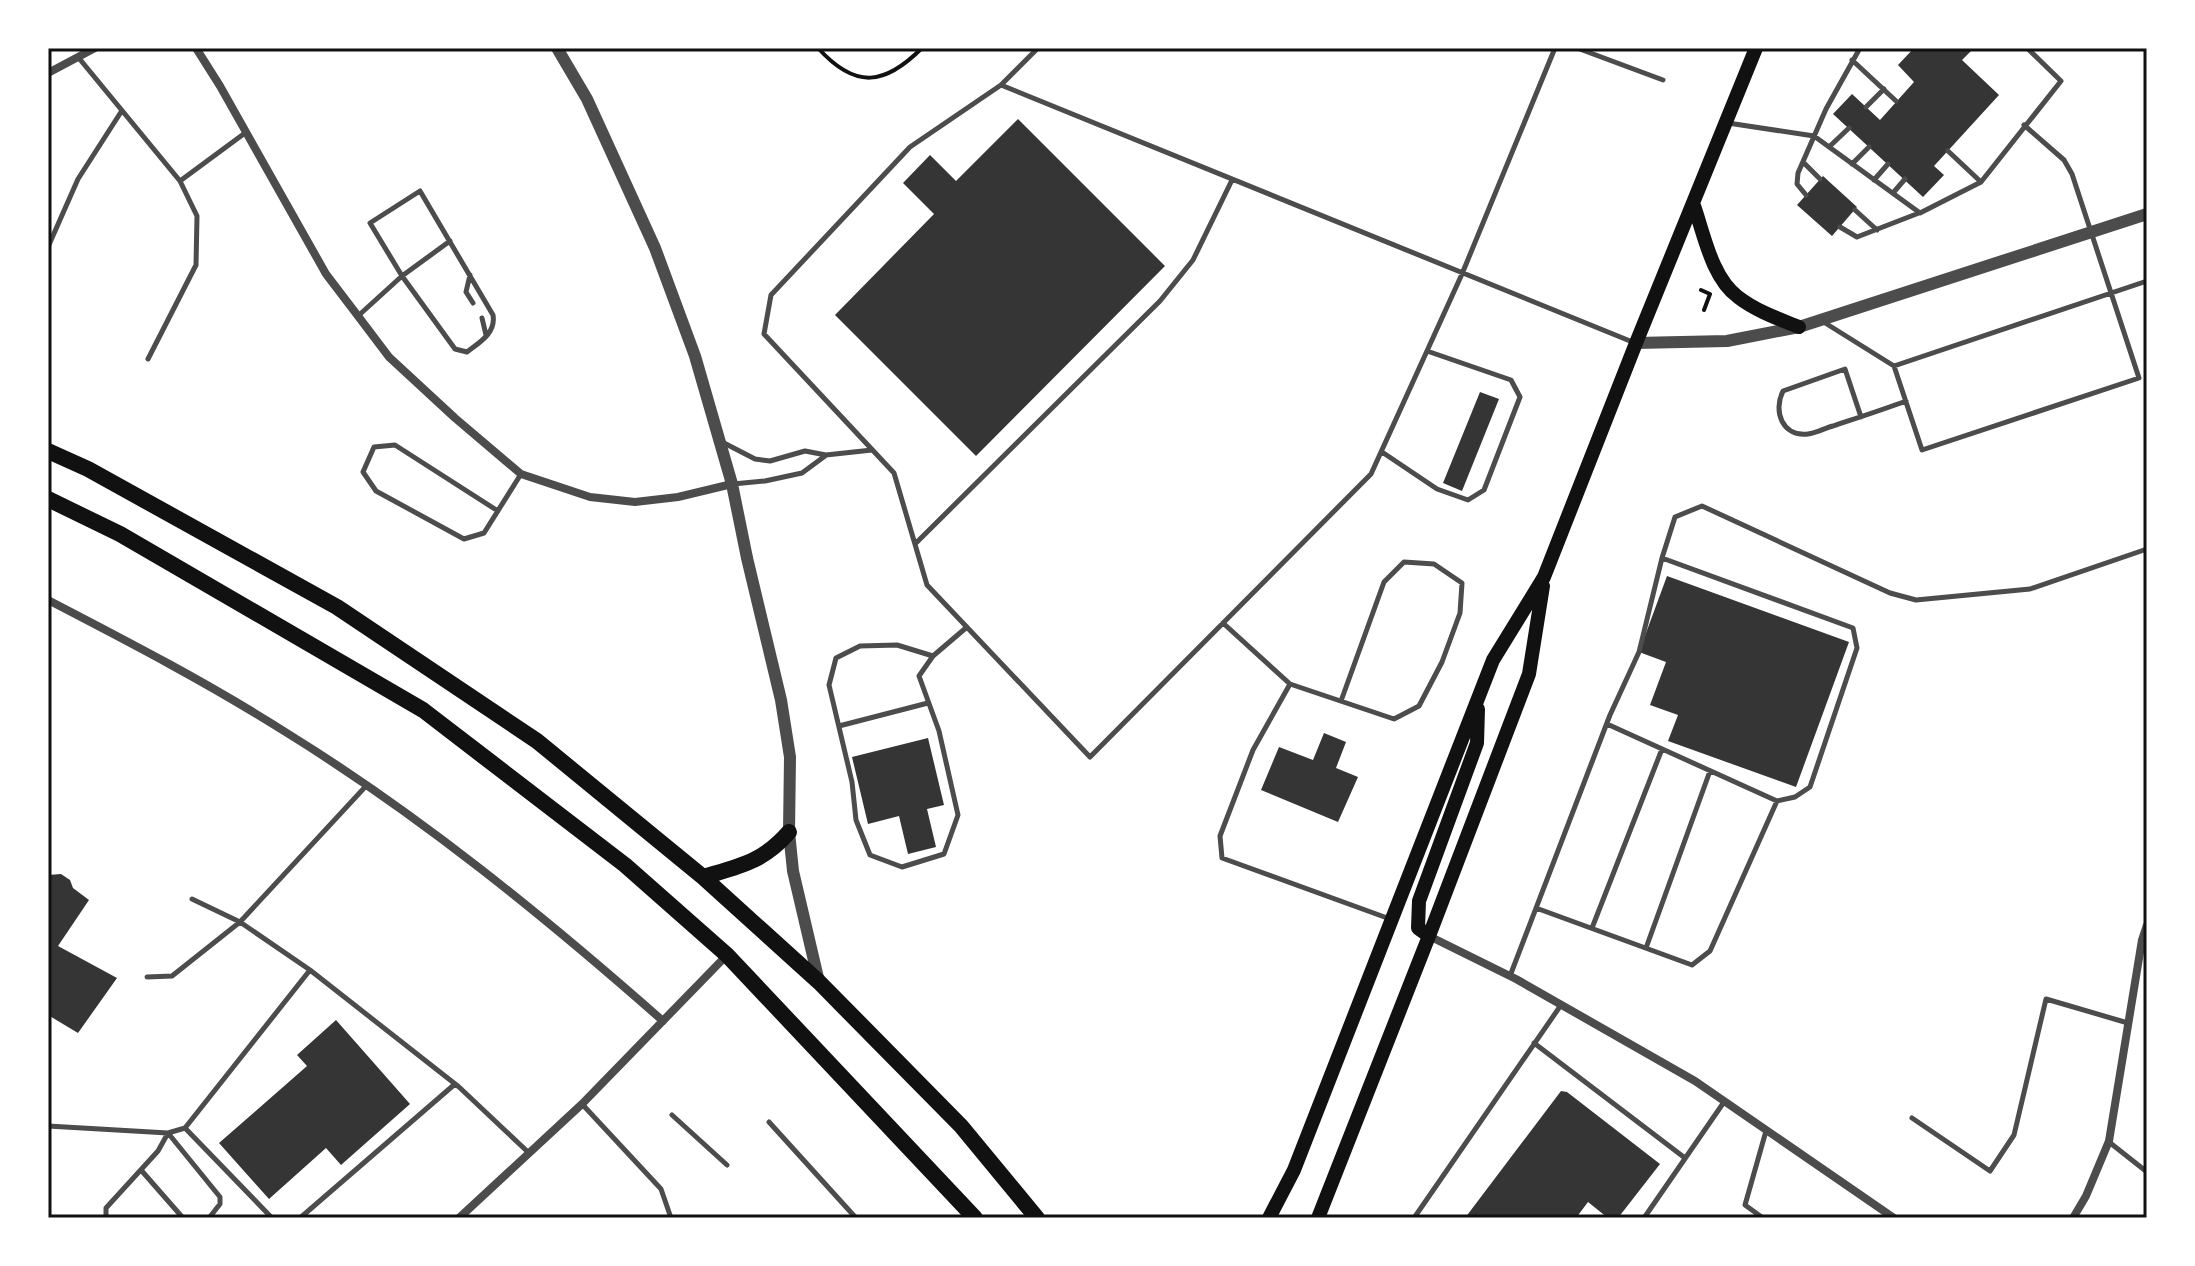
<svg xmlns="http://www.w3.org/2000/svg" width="2195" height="1266" font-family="'Exo 2',sans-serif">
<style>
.building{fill:#353535}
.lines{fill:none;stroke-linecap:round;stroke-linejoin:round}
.path{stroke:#111;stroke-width:4}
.service{stroke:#4c4c4c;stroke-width:5}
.minor{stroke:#4c4c4c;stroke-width:8}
.tertiary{stroke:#4c4c4c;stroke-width:12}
.secondary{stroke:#111;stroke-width:14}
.trunk{stroke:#111;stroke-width:16}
.neatline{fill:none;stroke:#111;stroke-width:3}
</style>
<rect width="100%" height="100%" fill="#fff"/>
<path class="building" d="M 1914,48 L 1974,48 L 1962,60 L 1999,95 L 1934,166 L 1944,175 L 1923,197 L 1833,114 L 1852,94 L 1880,120 L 1914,82 L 1898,65 Z
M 1018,119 L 1165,266 L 976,456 L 835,315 L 934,214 L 903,183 L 930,155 L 956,181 Z
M 1823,176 L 1857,207 L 1832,236 L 1797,205 Z
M 1480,392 L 1499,399 L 1462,491 L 1443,483 Z
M 1667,576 L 1849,642 L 1796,787 L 1668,741 L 1678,715 L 1650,705 L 1666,662 L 1639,652 Z
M 1324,733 L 1346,742 L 1336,768 L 1358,777 L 1338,822 L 1261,790 L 1279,747 L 1313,760 Z
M 928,738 L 944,805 L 927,809 L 936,847 L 908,854 L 899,816 L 868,824 L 852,757 Z
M 61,874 L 70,880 L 73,888 L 89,900 L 58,946 L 117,978 L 78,1033 L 48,1015 L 48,875 Z
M 336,1020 L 410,1104 L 341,1165 L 326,1148 L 269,1199 L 219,1143 L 307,1066 L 297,1055 Z
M 1561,1091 L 1567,1092 L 1660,1164 L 1618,1218 L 1608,1218 L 1588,1202 L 1576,1218 L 1465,1218 Z"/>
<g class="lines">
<path class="path" d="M 818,48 C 856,90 885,85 922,48
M 1701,290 L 1710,294 L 1704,310"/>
<path class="service" d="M 1038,48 L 1001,85 L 910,147 L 771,295 L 764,334 L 894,473 L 927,585 L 1090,757 L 1371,474 L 1462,274 L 1555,48
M 1577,48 L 1663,80
M 78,57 L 180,181 L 245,133
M 1852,60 L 1896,101
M 1001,85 L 1635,343
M 1866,107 L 1884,89
M 1728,123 L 1814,136 L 1920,213 L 1981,182 L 2061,81 L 2027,48
M 1829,147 L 1849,128
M 1948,151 L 1981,182
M 1804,163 L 1820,179
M 1852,164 L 1869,147
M 1874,180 L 1888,164
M 420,191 L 493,315 C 496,333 480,342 467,352 L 455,349 L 402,276 L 370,223 Z
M 1893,193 L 1905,179
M 1806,195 L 1797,184 L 1798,173 L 1826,109 L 1860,48
M 1855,210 L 1877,230
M 1840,227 L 1857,237 L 1919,213
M 48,247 L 78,179 L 121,112
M 470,275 L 466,292 L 473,303
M 358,316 L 402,276 L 450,241
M 482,318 L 486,335
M 1822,321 L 1894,366 L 1922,450 L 2139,378 L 2072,174 L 2064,160 L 2024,125
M 148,359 L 196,265 L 197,216 L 180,181
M 1894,366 L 2147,281
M 1861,417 L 1845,369 L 1783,391 C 1773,411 1782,437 1808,434 C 1816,433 1825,428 1833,426 C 1857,418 1882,410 1906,401
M 724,443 L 755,459 L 770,461 L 805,451 L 826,455 L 872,450
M 1382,452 L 1437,489 L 1468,500 L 1484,490 L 1520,397 L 1511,380 L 1427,351
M 733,484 L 765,481 L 802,473 L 825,456
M 498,511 L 395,445 L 374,447 L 363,472 L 376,491 L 464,539 L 484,533 L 521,474
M 915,544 L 1160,301 L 1193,260 L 1232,180
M 1223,623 L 1290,684 L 1253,750 L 1220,836 L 1222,858 L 1390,919
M 933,656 L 897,645 L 860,646 L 836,658 L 829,685 L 852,782 L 856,820 L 870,855 L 902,867 L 944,854 L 958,815 L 939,731 L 919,676 L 933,656 L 967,627
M 1290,684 L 1394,719 L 1419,706 L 1442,662 L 1460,613 L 1462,583 L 1434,564 L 1404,562 L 1384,582 L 1341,701
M 1607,724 L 1777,801
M 839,726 L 928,703
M 192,899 L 240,922 L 310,970 L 459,1087 L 529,1153
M 1536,908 L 1692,965 L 1710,951 L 1777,801 L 1795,797 L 1810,787 L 1857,648 L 1853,628 L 1662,558
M 1592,928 L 1662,749
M 1646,948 L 1710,771
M 1510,976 L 1610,715 L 1639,652 L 1662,558 L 1675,517 L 1702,506 L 1890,593 L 1916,600 L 2030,589 L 2147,549
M 147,977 L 172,976 L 240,922 L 366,786
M 1534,1043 L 1685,1158
M 582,1104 L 661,1189 L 671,1218
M 672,1115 L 727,1165
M 1912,1118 L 1990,1171 L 2014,1135 L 2046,999 L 2128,1023
M 769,1122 L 856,1218
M 48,1126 L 168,1133 L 185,1128
M 2109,1142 L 2147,1172
M 141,1170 L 183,1218
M 106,1218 L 106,1208 L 158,1151 L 168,1133 L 220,1197 L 220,1204 L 209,1218
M 272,1218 L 185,1128 L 310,970
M 300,1218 L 455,1084
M 1414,1218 L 1561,1005
M 1644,1218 L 1724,1102
M 1763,1218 L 1745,1205 L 1766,1131"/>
<path class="minor" d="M 196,48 L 220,86 L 326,274 L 358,316 L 389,357 L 455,418 L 521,474 L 590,497 L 635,502 L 678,497 L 732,484
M 48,73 L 95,48
M 48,600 C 129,642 210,684 287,733 C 421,816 545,917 663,1021
M 1429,936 L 1516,979 L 1695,1081 L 1894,1218
M 459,1218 L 582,1104 L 727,955
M 2073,1218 L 2086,1196 L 2109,1141 L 2142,940 L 2147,925"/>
<path class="tertiary" d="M 557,48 L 587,99 L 655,248 L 695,356 L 732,484 L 747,558 L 781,700 L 790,757 L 789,832 L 793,871 L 819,982
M 1636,343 L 1727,341 L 1799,327 L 2147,214"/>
<path class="secondary" d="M 1693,203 C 1704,233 1711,277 1738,297 C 1756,311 1779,319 1799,327
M 1429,936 L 1418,928 L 1419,901 L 1477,743 L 1478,709
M 1269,1218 L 1294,1170 L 1493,660 L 1544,577 L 1636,343 L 1756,48
M 1318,1218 L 1429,936 L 1529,674 L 1543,586"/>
<path class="trunk" d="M 48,451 L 88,469 L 337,607 L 537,741 L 703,877 L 819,982 L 961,1126 L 1037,1218
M 48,499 L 120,534 L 423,710 L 625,865 L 727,955 L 975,1218
M 703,877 C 740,866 763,862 789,832"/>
</g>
<rect width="2195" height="1266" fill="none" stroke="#ffffff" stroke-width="100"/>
<rect x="50" y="50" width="2095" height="1166" class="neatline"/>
</svg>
